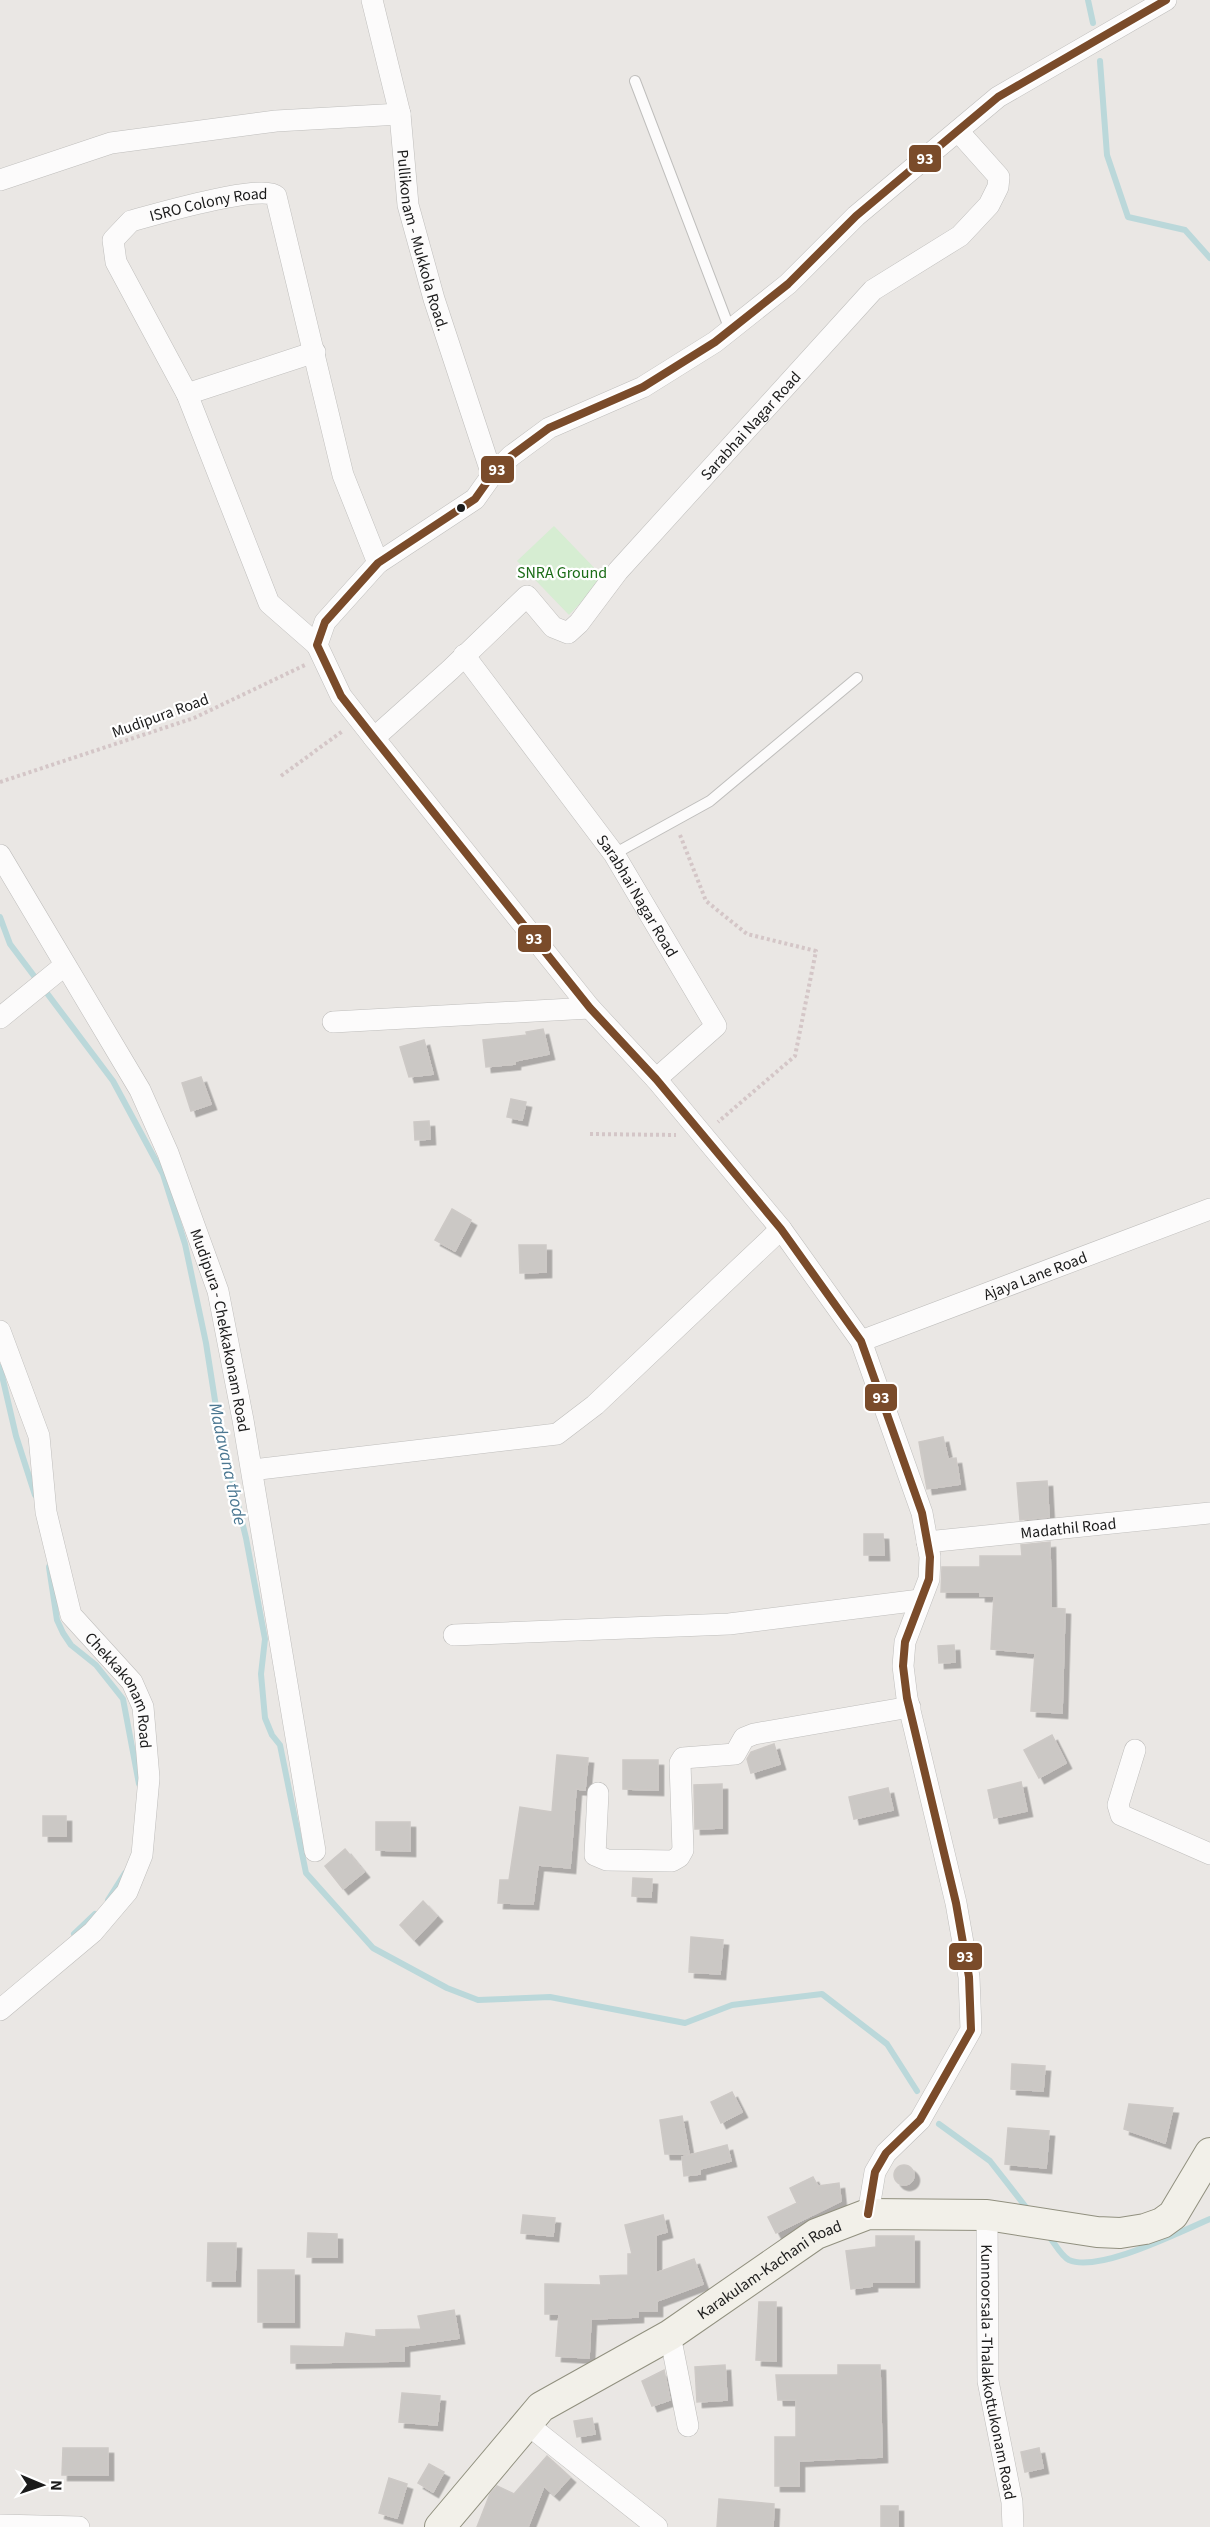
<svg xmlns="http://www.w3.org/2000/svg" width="1210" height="2527" font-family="'Source Sans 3',sans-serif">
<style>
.park{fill:#d6edd2}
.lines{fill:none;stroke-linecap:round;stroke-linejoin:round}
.stream{stroke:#bbd8da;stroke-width:6}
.building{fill:#cbc8c5;stroke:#cdc9c6;stroke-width:1.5;filter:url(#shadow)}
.service-casing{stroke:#bfbebc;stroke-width:12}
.minor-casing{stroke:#bfbebc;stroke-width:22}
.secondary-casing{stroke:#91907f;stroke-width:32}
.path{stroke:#d4c6c7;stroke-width:4;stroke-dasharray:3 3;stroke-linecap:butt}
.service{stroke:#fcfbfb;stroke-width:10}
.minor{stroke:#fcfbfb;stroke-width:21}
.secondary{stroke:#f2f0e9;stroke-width:30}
.bus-1-casing{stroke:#fff;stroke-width:12}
.bus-1{stroke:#7a4b2a;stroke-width:8}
.bus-dot{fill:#1b1b1b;stroke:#fff;stroke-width:2}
.labels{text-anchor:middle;stroke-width:4.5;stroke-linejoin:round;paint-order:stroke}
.street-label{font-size:16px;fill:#1b1b1b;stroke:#fff}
.park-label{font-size:16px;fill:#1b6c17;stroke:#fff}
.water-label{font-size:18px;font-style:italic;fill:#4c7892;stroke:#fff}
.line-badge{stroke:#fff;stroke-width:2}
.badge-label{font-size:16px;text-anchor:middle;font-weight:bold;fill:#fff}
</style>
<defs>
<filter id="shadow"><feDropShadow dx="5.5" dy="5.5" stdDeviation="0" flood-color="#0004"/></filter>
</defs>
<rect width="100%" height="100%" fill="#eae7e4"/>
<path class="park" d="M 554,526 L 604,578 L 569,615 L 517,561 Z"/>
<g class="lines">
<path class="stream" d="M 1088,0 L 1093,23
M 1100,61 L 1107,155 L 1128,217 L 1185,230 L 1210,258
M 0,917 L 10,944 L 113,1081 L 163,1174 L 185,1244 L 206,1343 L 219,1426 L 246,1538 L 265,1639 L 261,1674 L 265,1718 L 272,1735 L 280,1745 L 306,1873 L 373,1948 L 447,1988 L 478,2000 L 550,1997 L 685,2023 L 732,2005 L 822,1994 L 887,2044 L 917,2091
M 0,1367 L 16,1436 L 35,1495
M 49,1567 L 57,1620 L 63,1633 L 71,1645 L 96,1665 L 123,1699 L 139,1784
M 108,1900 L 125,1873
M 74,1934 L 95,1914
M 939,2124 L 990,2161 L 1029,2211
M 1048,2235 C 1054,2242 1061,2256 1069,2260 C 1099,2273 1179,2232 1210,2219"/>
</g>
<path class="building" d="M 543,1029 L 549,1054 L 515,1061 L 515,1064 L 486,1067 L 483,1040 L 527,1035 L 526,1032 Z
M 424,1040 L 433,1074 L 409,1077 L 400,1047 Z
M 201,1077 L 211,1104 L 191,1111 L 182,1083 Z
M 511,1099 L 526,1102 L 522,1120 L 507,1117 Z
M 429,1121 L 430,1139 L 415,1140 L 414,1122 Z
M 452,1209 L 471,1220 L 455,1251 L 435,1240 Z
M 519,1245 L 546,1245 L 546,1272 L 520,1273 Z
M 943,1437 L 948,1459 L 956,1458 L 960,1484 L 927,1489 L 919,1442 Z
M 1047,1481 L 1049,1517 L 1020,1520 L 1017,1483 Z
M 864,1534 L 883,1534 L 884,1555 L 864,1555 Z
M 1050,1542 L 1051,1608 L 1065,1609 L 1062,1713 L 1031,1711 L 1035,1653 L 991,1649 L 994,1596 L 980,1596 L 980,1592 L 941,1592 L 942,1567 L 980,1567 L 980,1556 L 1022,1556 L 1021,1545 Z
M 954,1645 L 955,1662 L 939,1663 L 938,1646 Z
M 1052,1735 L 1066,1763 L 1039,1778 L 1024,1750 Z
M 774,1744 L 780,1764 L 751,1773 L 747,1759 L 751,1752 Z
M 557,1755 L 588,1758 L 585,1790 L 576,1789 L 570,1868 L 538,1865 L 533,1904 L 498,1903 L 500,1880 L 509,1880 L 520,1807 L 552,1812 Z
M 623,1760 L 658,1760 L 658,1790 L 623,1789 Z
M 1021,1782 L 1027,1811 L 994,1818 L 988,1790 Z
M 722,1784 L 722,1828 L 695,1829 L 694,1785 Z
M 888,1788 L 893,1810 L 854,1819 L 849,1797 Z
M 43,1816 L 66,1816 L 66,1836 L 43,1836 Z
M 376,1822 L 410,1822 L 410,1851 L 376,1850 Z
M 345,1849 L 364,1872 L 343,1889 L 325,1866 Z
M 633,1878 L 652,1879 L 651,1897 L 632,1896 Z
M 423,1901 L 437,1916 L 414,1940 L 400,1925 Z
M 691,1937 L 723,1940 L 720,1974 L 689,1972 Z
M 1012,2064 L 1045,2066 L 1043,2091 L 1011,2089 Z
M 732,2092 L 742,2112 L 721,2123 L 711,2102 Z
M 1129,2104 L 1173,2108 L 1165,2143 L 1124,2129 Z
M 682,2116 L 689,2154 L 665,2154 L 660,2120 Z
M 1008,2128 L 1049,2131 L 1046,2168 L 1005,2164 Z
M 727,2145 L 731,2161 L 700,2169 L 700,2174 L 684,2176 L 682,2157 Z
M894 2175a10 10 0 1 1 20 0a10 10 0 1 1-20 0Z
M 813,2177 L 818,2186 L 839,2183 L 841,2201 L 776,2233 L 768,2217 L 797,2203 L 790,2188 Z
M 523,2215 L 555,2218 L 553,2236 L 521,2233 Z
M 663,2215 L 667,2232 L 656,2235 L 656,2273 L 694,2259 L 703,2284 L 657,2301 L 657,2311 L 638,2311 L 638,2317 L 591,2319 L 589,2358 L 556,2356 L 559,2314 L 545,2314 L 545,2284 L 601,2285 L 600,2276 L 628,2275 L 628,2254 L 632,2254 L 625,2225 Z
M 308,2233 L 337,2234 L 337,2257 L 307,2257 Z
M 876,2236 L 914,2236 L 914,2282 L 872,2282 L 872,2286 L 851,2289 L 846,2251 L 876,2247 Z
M 208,2243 L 236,2243 L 235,2281 L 207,2281 Z
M 258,2270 L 294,2270 L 294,2322 L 258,2322 Z
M 759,2302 L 776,2302 L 776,2361 L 756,2360 Z
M 454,2310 L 459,2338 L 404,2346 L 404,2361 L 291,2363 L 291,2346 L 344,2347 L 346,2333 L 376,2337 L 376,2330 L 421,2329 L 418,2316 Z
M 725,2365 L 727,2400 L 697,2402 L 695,2367 Z
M 838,2365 L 880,2365 L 882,2457 L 799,2461 L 799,2486 L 775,2486 L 775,2437 L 796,2437 L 796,2400 L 778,2400 L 776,2375 L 838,2375 Z
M 664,2370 L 670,2400 L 652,2406 L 642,2381 Z
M 402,2393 L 440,2396 L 437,2425 L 399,2422 Z
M 592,2418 L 595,2434 L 577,2437 L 574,2421 Z
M 63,2448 L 108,2448 L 108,2475 L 62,2475 Z
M 1039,2448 L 1043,2468 L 1025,2472 L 1021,2452 Z
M 547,2456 L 570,2477 L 554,2495 L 544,2486 L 528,2527 L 477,2527 L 490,2494 L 497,2486 L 514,2494 Z
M 429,2464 L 444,2472 L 433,2492 L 418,2483 Z
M 389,2478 L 407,2484 L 397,2518 L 379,2513 Z
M 719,2499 L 774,2504 L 773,2527 L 717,2527 Z
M 881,2506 L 898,2506 L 898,2527 L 881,2527 Z"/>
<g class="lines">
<g class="service-casing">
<path id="service" d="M 635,81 L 730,330
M 614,854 L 710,801 L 857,678"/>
</g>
<g class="minor-casing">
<g id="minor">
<path id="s1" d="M 372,0 L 400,114 L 408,205 L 434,299 L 492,475"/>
<path d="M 0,180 L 111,143 L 276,121 L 400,114"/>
<path d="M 187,394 L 315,352"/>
<path id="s2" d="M 317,645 L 269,603 L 187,394 L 116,262 L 113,240 L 131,221 C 153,215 263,183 276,196 L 343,475 L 378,563"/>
<path id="s3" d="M 464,655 L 614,854 L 716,1026 L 656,1079"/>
<path id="s4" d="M 374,738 L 450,670 L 527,596 L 553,627 L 568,633 L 579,623 L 618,571 L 873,290 L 960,236 L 989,205 L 998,187 L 999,177 L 958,131"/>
<path id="s5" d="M 0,855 L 140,1090 L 168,1153 L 218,1291 L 243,1420 L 315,1851"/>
<path d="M 0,1018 L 64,966"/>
<path d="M 333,1022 L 590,1008"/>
<path id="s6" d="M 0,1331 L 39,1436 L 46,1512 L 71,1615 L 132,1682 L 143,1707 L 149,1778 L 142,1855 L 127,1892 L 93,1932 L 0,2010"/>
<path id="s7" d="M 861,1341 L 1210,1209"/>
<path d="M 252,1470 L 557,1434 L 595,1405 L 781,1229"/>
<path id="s8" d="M 927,1542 L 1210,1513"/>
<path d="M 454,1635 L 729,1624 L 920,1600"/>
<path d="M 1135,1750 L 1118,1805 L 1121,1815 L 1210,1854"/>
<path d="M 598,1793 L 595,1855 L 607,1860 L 672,1861 L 679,1857 L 683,1850 L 680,1763 L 683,1758 L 735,1754 L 744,1738 L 754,1734 L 910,1707"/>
<path d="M 868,2214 L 875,2172 L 886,2153 L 920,2120 L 971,2030 L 969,1977 L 956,1903 L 907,1698 L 903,1666 L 905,1642 L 929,1579 L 930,1557 L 922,1513 L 861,1341 L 781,1229 L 656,1079 L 590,1008 L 374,738 L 341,696 L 317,645 L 325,622 L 378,563 L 475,499 L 492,475 L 511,456 L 549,428 L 643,387 L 715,342 L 788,284 L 856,216 L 998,97 L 1166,0"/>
<path id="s9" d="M 987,2215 L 988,2381 L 1012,2502 L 1013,2527"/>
<path d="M 670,2335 L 688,2426"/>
<path d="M 527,2424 L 657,2527"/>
<path d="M 0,2525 L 79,2527"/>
</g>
</g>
<g class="secondary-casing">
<g id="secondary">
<path id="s10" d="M 440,2527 L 541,2407 L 670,2335 L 816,2234 L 868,2214 L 987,2215 L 1097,2232 L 1120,2233 L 1145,2229 L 1162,2223 L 1173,2215 L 1210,2153"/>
</g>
</g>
<path class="path" d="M 281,776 L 344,730
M 0,782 L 194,718 L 305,665
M 680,835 L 706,901 L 747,934 L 816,951 L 795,1056 L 718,1122
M 590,1134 L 676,1135"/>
<use href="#service" class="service"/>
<use href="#minor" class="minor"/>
<use href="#secondary" class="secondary"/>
<g class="bus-1-casing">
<path id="bus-1" d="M 868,2214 L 875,2172 L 886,2153 L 920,2120 L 971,2030 L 969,1977 L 956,1903 L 907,1698 L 903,1666 L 905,1642 L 929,1579 L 930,1557 L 922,1513 L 861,1341 L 781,1229 L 656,1079 L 590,1008 L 374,738 L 341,696 L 317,645 L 325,622 L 378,563 L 475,499 L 492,475 L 511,456 L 549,428 L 643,387 L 715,342 L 788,284 L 856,216 L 998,97 L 1166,0"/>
</g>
<use href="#bus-1" class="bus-1"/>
</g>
<circle class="bus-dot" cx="461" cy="508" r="5"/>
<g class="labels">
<g class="street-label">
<text dy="6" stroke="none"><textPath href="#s2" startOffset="566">ISRO Colony Road</textPath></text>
<text dy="6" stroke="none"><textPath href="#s1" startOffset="246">Pullikonam - Mukkola Road.</textPath></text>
<text dy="6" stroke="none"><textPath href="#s4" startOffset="542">Sarabhai Nagar Road</textPath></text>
<text transform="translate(160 715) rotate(-20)" y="6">Mudipura Road</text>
<text dy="6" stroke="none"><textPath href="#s3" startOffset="297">Sarabhai Nagar Road</textPath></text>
<text dy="6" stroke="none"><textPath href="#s7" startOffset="186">Ajaya Lane Road</textPath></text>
<text dy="6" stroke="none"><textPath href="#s5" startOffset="528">Mudipura - Chekkakonam Road</textPath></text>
<text dy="6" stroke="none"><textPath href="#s8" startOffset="142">Madathil Road</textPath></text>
<text dy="6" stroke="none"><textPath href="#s6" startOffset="387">Chekkakonam Road</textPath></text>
<text dy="6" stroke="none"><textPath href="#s10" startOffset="424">Karakulam-Kachani Road</textPath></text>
<text dy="6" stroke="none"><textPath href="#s9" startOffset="158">Kunnoorsala -Thalakkottukonam Road</textPath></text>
</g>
<g class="park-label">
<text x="562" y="578">SNRA Ground</text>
</g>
<g class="water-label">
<text transform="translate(228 1464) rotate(78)" y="6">Madavana thode</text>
</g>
</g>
<g class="line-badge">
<rect x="908" y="144" width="34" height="29" rx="6" fill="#7a4b2a"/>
<rect x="480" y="455" width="35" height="29" rx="6" fill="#7a4b2a"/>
<rect x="517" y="924" width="35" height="29" rx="6" fill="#7a4b2a"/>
<rect x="864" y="1383" width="34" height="29" rx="6" fill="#7a4b2a"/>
<rect x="948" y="1942" width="35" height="29" rx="6" fill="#7a4b2a"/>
</g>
<g class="badge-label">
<text x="925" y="164">93</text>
<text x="497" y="475">93</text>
<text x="534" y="944">93</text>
<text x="881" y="1403">93</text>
<text x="965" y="1962">93</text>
</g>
<g transform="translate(42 2485) rotate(92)" stroke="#ffffff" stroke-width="4.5" paint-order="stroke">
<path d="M0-4.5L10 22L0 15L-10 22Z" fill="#1b1b1b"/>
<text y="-9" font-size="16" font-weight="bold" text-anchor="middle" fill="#1b1b1b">N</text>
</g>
</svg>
